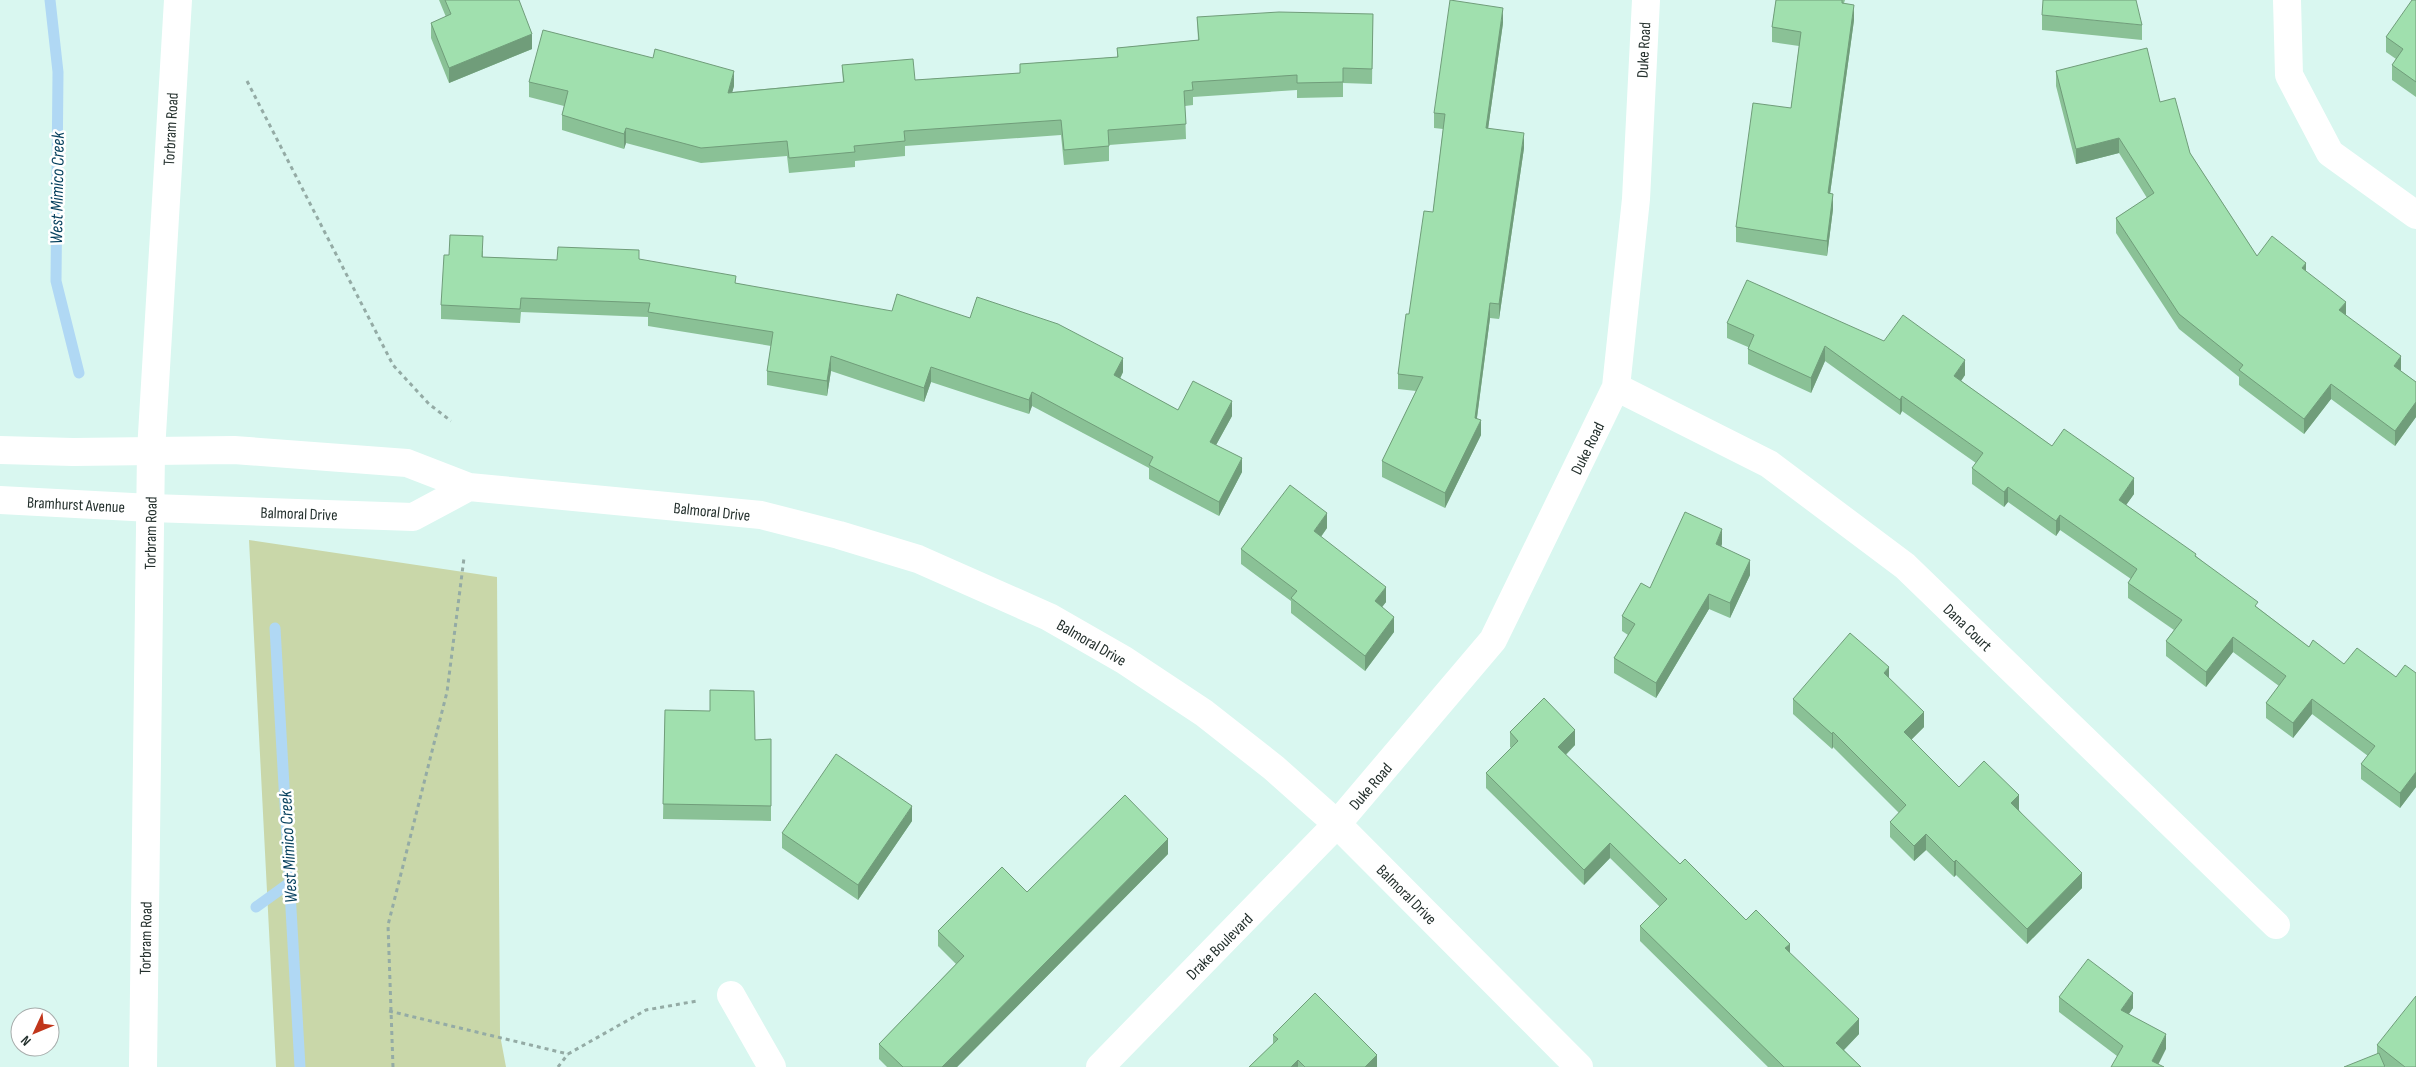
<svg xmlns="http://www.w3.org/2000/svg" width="2416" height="1067" font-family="'Sofia Sans Condensed',sans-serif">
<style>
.green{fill:#c9d7a9}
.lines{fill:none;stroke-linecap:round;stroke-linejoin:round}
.stream{stroke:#b0d8f4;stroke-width:11}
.path{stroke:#94aba5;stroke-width:3;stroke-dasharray:4 4;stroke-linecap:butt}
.minor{stroke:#fff;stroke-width:28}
.major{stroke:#fff;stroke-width:28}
.wall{fill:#8ac196}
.shaded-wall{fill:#709d7a}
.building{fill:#a0e0ae;stroke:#709d7a}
.labels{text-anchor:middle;stroke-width:5;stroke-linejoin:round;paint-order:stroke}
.street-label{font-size:16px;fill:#24302d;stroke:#fff}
.water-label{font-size:18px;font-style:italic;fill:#053f5d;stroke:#fff}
</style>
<rect width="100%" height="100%" fill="#d9f7f0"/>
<path class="green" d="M 249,540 L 497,577 L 500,1035 L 506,1067 L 276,1067 Z"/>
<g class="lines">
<path class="stream" d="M 50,0 L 58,72 L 56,281 L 79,373
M 275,628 L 300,1067
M 256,907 L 288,884"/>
<path class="path" d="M 247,81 L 393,365 L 429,404 L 451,421
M 389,1011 L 568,1054 L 646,1010 L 697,1001
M 393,1067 L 388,925 L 447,692 L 464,558
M 558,1067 L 568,1054"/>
<path class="minor" d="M 2287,0 L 2289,75 L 2330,153 L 2416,215
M 1616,387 L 1769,464 L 1905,566 L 2276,925
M 0,450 L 73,452 L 234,450 L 407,463 L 469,487 L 761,515 L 839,535 L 918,559 L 1049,617 L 1124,660 L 1204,713 L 1274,768 L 1337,824 L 1579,1067
M 0,500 L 151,508 L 413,517 L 469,487
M 731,995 L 772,1067
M 1100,1067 L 1337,824 L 1493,640 L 1616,387 L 1636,199 L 1646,0"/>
<path class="major" d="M 143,1067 L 151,451 L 178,0"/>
</g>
<path class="wall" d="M 439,0 L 519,0 L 532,49 L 449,83 L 431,38 L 431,23 L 446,17 Z
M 1776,0 L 1845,0 L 1844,3 L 1854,20 L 1830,194 L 1833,209 L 1827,256 L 1736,242 L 1736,227 L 1791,108 L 1799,46 L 1772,42 L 1772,27 Z
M 2416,0 L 2416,97 L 2392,80 L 2392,65 L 2396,59 L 2386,52 L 2386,37 Z
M 1373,14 L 1372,84 L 1343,83 L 1343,97 L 1297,98 L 1297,90 L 1193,97 L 1193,105 L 1185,106 L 1186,139 L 1109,145 L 1109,161 L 1064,165 L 1061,135 L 905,146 L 905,156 L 855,161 L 855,167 L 789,173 L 787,156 L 701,163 L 626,143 L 624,149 L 562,130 L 562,115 L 564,106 L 529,97 L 529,82 L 734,86 L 732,92 L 843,82 L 842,65 L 915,80 L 1020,73 L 1020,64 L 1117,57 L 1117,48 L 1198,40 L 1197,17 Z
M 2042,15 L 2142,25 L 2142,40 L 2042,30 Z
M 1503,23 L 1488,129 L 1524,148 L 1499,319 L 1490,318 L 1477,418 L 1481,435 L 1445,508 L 1382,477 L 1382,461 L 1416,391 L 1398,389 L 1398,374 L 1409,314 L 1433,212 L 1443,129 L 1434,128 L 1434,113 Z
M 2056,71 L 2160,102 L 2190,153 L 2257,256 L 2306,272 L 2346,315 L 2401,371 L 2416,382 L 2416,417 L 2395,446 L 2331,399 L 2304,434 L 2239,385 L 2239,377 L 2179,329 L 2116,233 L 2116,218 L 2147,198 L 2119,153 L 2076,164 L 2056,86 Z
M 483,251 L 483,257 L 557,260 L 639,259 L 736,283 L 1123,372 L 1120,379 L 1178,410 L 1232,416 L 1216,445 L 1242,472 L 1219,516 L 1149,479 L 1149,468 L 1032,406 L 1029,414 L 931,382 L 924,402 L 831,371 L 827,396 L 767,385 L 767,371 L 771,346 L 648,326 L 648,317 L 521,312 L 520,323 L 441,319 L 441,305 L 449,255 Z
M 1727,323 L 1884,341 L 1965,375 L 1961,381 L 2052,446 L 2134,494 L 2126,505 L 2196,556 L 2258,608 L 2309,647 L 2344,664 L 2396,677 L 2416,673 L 2416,787 L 2400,808 L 2361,779 L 2361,764 L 2368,756 L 2312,714 L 2293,738 L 2266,718 L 2266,703 L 2279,686 L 2233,652 L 2206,687 L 2166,656 L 2166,641 L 2174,630 L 2128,598 L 2128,583 L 2131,579 L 2060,530 L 2056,536 L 2008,502 L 2004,507 L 1972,484 L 1972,468 L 1976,463 L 1902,411 L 1900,415 L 1825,361 L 1811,393 L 1748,364 L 1748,347 L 1727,338 Z
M 1327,528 L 1321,537 L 1386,602 L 1382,607 L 1394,632 L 1365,671 L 1291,613 L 1291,601 L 1241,564 L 1241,549 Z
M 1722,544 L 1721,547 L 1750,575 L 1730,618 L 1709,609 L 1656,698 L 1614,673 L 1614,658 L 1628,635 L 1622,631 L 1622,616 L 1650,588 Z
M 1889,678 L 1924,727 L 1911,740 L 1959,787 L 2019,810 L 2082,888 L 2027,944 L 1956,875 L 1954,877 L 1926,850 L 1914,861 L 1890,837 L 1890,822 L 1899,813 L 1833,747 L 1832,749 L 1793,714 L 1793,699 Z
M 665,710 L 755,740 L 771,739 L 771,821 L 663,819 Z
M 1510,732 L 1575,745 L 1566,755 L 1680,864 L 1746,920 L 1790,953 L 1859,1034 L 1844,1050 L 1861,1067 L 1768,1067 L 1640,941 L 1640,926 L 1660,907 L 1610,858 L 1584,885 L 1486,788 L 1486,773 L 1511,748 L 1510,747 Z
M 912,821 L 858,900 L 782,848 L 782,833 Z
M 1168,854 L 957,1067 L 887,1067 L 879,1059 L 879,1044 L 956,964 L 938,946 L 938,931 L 1027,892 Z
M 2059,997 L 2133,1008 L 2129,1014 L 2166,1049 L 2117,1056 L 2059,1012 Z
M 1273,1035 L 1377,1067 L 1249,1067 L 1273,1044 Z
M 2377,1045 L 2416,1067 L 2386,1067 L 2384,1066 L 2377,1053 Z"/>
<path class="shaded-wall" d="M 1854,5 L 1854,20 L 1828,208 L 1828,193 Z
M 1503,8 L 1503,23 L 1486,143 L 1486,128 Z
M 532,34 L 532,49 L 449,83 L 449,68 Z
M 734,71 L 734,86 L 728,108 L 728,93 Z
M 626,128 L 626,143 L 624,149 L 624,134 Z
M 1524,133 L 1524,148 L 1499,319 L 1499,304 Z
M 2119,138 L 2119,153 L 2076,164 L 2076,149 Z
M 1833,194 L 1833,209 L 1827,256 L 1827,241 Z
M 2306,263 L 2306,278 L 2302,268 Z
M 2346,302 L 2346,317 L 2339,310 Z
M 1490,303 L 1490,318 L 1475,432 L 1481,420 L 1481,435 L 1445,508 L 1445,493 L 1475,418 Z
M 1825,346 L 1825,361 L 1811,393 L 1811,378 Z
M 831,356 L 831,371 L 827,396 L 827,381 Z
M 2401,356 L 2401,371 L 2394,381 L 2394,366 Z
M 1123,358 L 1123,372 L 1114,390 L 1114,375 Z
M 1965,360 L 1965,375 L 1954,391 L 1954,376 Z
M 931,367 L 931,382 L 924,402 L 924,388 Z
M 2331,384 L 2331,399 L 2304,434 L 2304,419 Z
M 1032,392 L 1032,406 L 1029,414 L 1029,400 Z
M 1902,396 L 1902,411 L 1900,415 L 1900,400 Z
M 1232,401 L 1232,416 L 1210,456 L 1210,442 Z
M 2416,402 L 2416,417 L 2395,446 L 2395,431 Z
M 1242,458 L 1242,472 L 1219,516 L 1219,502 Z
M 2134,478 L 2134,494 L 2119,515 L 2119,500 Z
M 2008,487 L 2008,502 L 2004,507 L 2004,492 Z
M 1327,513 L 1327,528 L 1314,546 L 1314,531 Z
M 2060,515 L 2060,530 L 2056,536 L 2056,521 Z
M 1722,529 L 1722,544 L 1716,559 L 1716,544 Z
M 1750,560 L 1750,575 L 1730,618 L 1730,603 Z
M 1386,587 L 1386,602 L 1375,616 L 1375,601 Z
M 1709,594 L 1709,609 L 1656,698 L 1656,683 Z
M 1394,617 L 1394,632 L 1365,671 L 1365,656 Z
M 2233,637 L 2233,652 L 2206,687 L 2206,672 Z
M 1889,667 L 1889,682 L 1884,673 Z
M 2312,699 L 2312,714 L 2293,738 L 2293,723 Z
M 1924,712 L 1924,727 L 1904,747 L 1904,732 Z
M 1575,730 L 1575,745 L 1558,762 L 1558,747 Z
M 1833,732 L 1833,747 L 1832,749 L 1832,734 Z
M 2416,772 L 2416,787 L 2400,808 L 2400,793 Z
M 2019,795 L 2019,810 L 2011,818 L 2011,803 Z
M 912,806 L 912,821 L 858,900 L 858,885 Z
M 1926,834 L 1926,850 L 1914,861 L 1914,846 Z
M 1168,839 L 1168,854 L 957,1067 L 942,1067 Z
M 1610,843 L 1610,858 L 1584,885 L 1584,870 Z
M 1956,860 L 1956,875 L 1954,877 L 1954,862 Z
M 2082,873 L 2082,888 L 2027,944 L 2027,929 Z
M 1790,944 L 1790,959 L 1785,948 Z
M 2133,993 L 2133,1008 L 2121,1025 L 2121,1010 Z
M 1859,1019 L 1859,1034 L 1836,1058 L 1836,1043 Z
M 2166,1034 L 2166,1049 L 2157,1067 L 2152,1061 Z
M 1377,1055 L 1377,1067 L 1365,1067 Z
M 1298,1060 L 1298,1067 L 1291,1067 Z"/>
<path class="building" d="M 445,0 L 519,0 L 532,34 L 449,68 L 431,23 L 451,14 Z
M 1450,0 L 1503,8 L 1486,128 L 1524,133 L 1499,304 L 1490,303 L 1475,418 L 1481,420 L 1445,493 L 1382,461 L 1423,377 L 1398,374 L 1406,314 L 1409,314 L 1424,211 L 1433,212 L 1445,114 L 1434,113 Z
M 1776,0 L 1842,0 L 1842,3 L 1854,5 L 1828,193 L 1833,194 L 1827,241 L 1736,227 L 1753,103 L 1791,108 L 1801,32 L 1772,27 Z
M 2043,0 L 2136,0 L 2142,25 L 2042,15 Z
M 2412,0 L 2416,0 L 2416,82 L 2392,65 L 2403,49 L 2386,37 Z
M 1279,12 L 1373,14 L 1372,69 L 1343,68 L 1343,82 L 1297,83 L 1297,75 L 1192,82 L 1193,90 L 1184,91 L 1186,124 L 1108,130 L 1109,146 L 1064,150 L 1061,120 L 904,131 L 905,141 L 854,146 L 855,152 L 789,158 L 787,141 L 701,148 L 626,128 L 624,134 L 562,115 L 568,91 L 529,82 L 543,30 L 653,58 L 655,49 L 734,71 L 728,93 L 844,82 L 842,65 L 913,59 L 915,80 L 1020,73 L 1020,64 L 1118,57 L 1117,48 L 1199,40 L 1197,17 Z
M 2147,48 L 2160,102 L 2175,98 L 2190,153 L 2257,256 L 2272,236 L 2306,263 L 2302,268 L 2346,302 L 2339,310 L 2401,356 L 2394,366 L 2416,382 L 2416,402 L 2395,431 L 2331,384 L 2304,419 L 2239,370 L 2243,365 L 2179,314 L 2116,218 L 2154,193 L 2119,138 L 2076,149 L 2056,71 Z
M 450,235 L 483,236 L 482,257 L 557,260 L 558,247 L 639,250 L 639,259 L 736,276 L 735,283 L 892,311 L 897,294 L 970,318 L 977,297 L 1058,324 L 1123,358 L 1114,375 L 1178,410 L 1193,381 L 1232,401 L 1210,442 L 1242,458 L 1219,502 L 1149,465 L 1153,457 L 1032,392 L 1029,400 L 931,367 L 924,388 L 831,356 L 827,381 L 767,371 L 773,332 L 648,312 L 650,303 L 521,298 L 520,309 L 441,305 L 444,255 L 449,255 Z
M 1747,280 L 1884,341 L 1903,315 L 1965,360 L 1954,376 L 2052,446 L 2064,429 L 2134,478 L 2119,500 L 2196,554 L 2195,556 L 2258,602 L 2255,606 L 2309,647 L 2313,640 L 2344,664 L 2357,648 L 2396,677 L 2405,665 L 2416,673 L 2416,772 L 2400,793 L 2361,764 L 2375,746 L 2312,699 L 2293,723 L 2266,703 L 2286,676 L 2233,637 L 2206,672 L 2166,641 L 2182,620 L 2128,583 L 2137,569 L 2060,515 L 2056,521 L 2008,487 L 2004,492 L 1972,468 L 1983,453 L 1902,396 L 1900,400 L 1825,346 L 1811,378 L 1748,349 L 1754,335 L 1727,323 Z
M 1290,485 L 1327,513 L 1314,531 L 1386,587 L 1375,601 L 1394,617 L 1365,656 L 1291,598 L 1297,591 L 1241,549 Z
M 1685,512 L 1722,529 L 1716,544 L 1750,560 L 1730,603 L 1709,594 L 1656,683 L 1614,658 L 1635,624 L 1622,616 L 1641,583 L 1650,588 Z
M 1850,633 L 1889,667 L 1884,673 L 1924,712 L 1904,732 L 1959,787 L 1984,761 L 2019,795 L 2011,803 L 2082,873 L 2027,929 L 1956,860 L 1954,862 L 1926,834 L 1914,846 L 1890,822 L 1906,805 L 1833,732 L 1832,734 L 1793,699 Z
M 710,690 L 754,691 L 755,740 L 771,739 L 771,806 L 663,804 L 665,710 L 710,711 Z
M 1544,698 L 1575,730 L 1558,747 L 1680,864 L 1685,859 L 1746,920 L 1756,910 L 1790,944 L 1785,948 L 1859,1019 L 1836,1043 L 1861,1067 L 1784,1067 L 1640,926 L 1667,899 L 1610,843 L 1584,870 L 1486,773 L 1518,741 L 1510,732 Z
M 836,754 L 912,806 L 858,885 L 782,833 Z
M 1125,795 L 1168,839 L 942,1067 L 903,1067 L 879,1044 L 964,956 L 938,931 L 1002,867 L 1027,892 Z
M 2088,959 L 2133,993 L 2121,1010 L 2166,1034 L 2152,1061 L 2164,1067 L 2111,1067 L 2123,1046 L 2059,997 Z
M 1315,993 L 1377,1055 L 1365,1067 L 1305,1067 L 1298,1060 L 1291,1067 L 1249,1067 L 1278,1039 L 1273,1035 Z
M 2416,996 L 2416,1067 L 2405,1067 L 2377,1045 Z
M 2379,1053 L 2385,1067 L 2344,1067 Z"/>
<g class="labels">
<g class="street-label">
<text transform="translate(1643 50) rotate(-87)" y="6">Duke Road</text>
<text transform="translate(170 129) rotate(-87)" y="6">Torbram Road</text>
<text transform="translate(1587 448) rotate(-64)" y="6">Duke Road</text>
<text transform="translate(76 504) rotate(3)" y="6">Bramhurst Avenue</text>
<text transform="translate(712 511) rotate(6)" y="6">Balmoral Drive</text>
<text transform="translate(299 513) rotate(2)" y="6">Balmoral Drive</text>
<text transform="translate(150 533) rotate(-89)" y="6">Torbram Road</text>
<text transform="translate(1968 627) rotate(44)" y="6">Dana Court</text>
<text transform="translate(1092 642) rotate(30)" y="6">Balmoral Drive</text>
<text transform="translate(1370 786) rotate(-49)" y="6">Duke Road</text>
<text transform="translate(1407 894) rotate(45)" y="6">Balmoral Drive</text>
<text transform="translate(145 938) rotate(-89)" y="6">Torbram Road</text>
<text transform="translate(1219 946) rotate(-45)" y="6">Drake Boulevard</text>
</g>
<g class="water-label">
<text transform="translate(57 188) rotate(-89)" y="6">West Mimico Creek</text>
<text transform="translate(288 847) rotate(-93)" y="6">West Mimico Creek</text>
</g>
</g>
<g transform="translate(35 1032) rotate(226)"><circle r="24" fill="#ffffff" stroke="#a7acab"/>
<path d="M0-4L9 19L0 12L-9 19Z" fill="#c1361b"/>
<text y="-8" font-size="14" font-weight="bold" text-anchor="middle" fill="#24302d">N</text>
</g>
</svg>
